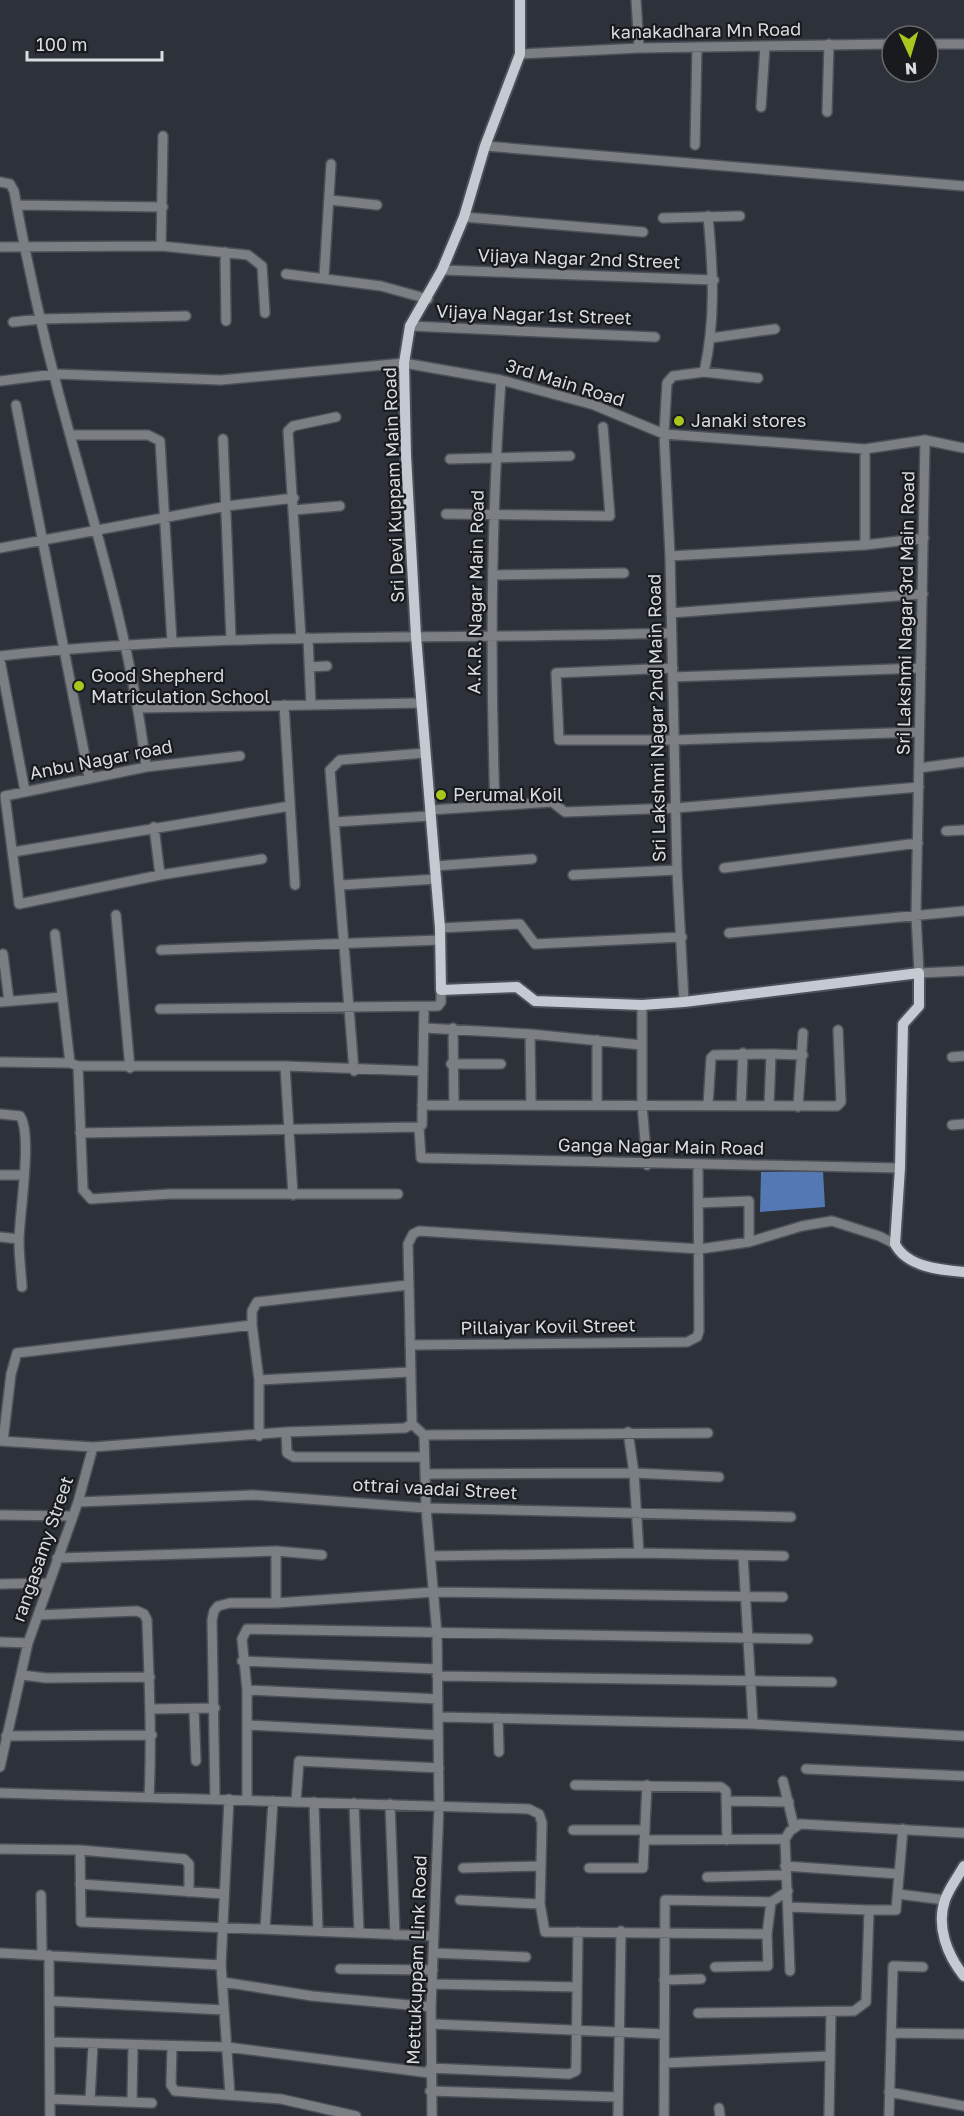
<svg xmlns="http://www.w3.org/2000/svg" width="964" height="2116" font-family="'Golos Text',sans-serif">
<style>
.water{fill:#5478b3}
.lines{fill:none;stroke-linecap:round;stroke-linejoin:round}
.minor-casing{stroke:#4c5058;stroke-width:12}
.major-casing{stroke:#4c5058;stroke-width:14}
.minor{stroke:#7b7e82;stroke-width:9}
.major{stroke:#c5cad2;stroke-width:10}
.poi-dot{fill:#a7c71e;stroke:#181a1d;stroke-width:2}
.labels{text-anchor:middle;stroke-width:4.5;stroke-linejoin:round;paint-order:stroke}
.street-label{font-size:18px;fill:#d8dbe0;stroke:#181a1d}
.poi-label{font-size:18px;fill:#d8dbe0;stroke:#181a1d;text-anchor:start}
</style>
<rect width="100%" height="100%" fill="#2d323a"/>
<path class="water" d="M 823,1171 L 825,1207 L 760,1212 L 761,1172 Z"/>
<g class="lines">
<g class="minor-casing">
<path id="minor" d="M 636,0 L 639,48
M 928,44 L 964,44
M 520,54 L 639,48 L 892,44
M 761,107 L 765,46
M 827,112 L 829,44
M 695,145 L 697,47
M 485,146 L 964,186
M 0,182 L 10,184 L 14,191 C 29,275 48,357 71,439 C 101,547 133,655 146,767
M 330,200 L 377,205
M 17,205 L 163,207
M 464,217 L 643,232
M 663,218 L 740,216
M 161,246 L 163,136
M 0,247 L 161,246 L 248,255 L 262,266 L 265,313
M 225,252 L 226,321
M 442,270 L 714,280
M 286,274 L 381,286 L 428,299
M 324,277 L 331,164
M 13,322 L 40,319 L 186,316
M 410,326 L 655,337
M 711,338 L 775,329
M 704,372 C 716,320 713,269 708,216
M 0,381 L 55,374 L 221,380 L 404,363 L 501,380 L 594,405 L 664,434 L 865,449 L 925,440 L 964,448
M 16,405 L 89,777
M 70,435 L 148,435 L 160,441 L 172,642
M 223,439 L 231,639
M 925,440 L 916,915 L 919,973 L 964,971
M 865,449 L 865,545
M 450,459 L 570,456
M 294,510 L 340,506
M 446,514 L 610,516 L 603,427
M 0,548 L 227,506 L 294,498
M 670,556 L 865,545 L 924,538
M 493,575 L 624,573
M 671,613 L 923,594
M 301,638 L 288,431 L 293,426 L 336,417
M 308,638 L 311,705
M 0,656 C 224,631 448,640 672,633
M 0,660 L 25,791
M 310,667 L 327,666
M 673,668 L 556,673 L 559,740 L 675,740 L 919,732
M 673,677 L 921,668
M 284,705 L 295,885
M 139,708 L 421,703
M 240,756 L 146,767 L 5,796 L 19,904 L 160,875 L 262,859
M 919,768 L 964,762
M 495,805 C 490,663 491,522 501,380
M 430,810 L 552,802 L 565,812 L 676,808 L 919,787
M 334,822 L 430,816
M 154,827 L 160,875
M 946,831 L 964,830
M 13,852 L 290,806
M 435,866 L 532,859
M 724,868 L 918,843
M 573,875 L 677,870
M 341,885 L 437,879
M 116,915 L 130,1068
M 440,928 L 520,924 L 535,944 L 682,937
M 729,933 L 964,911
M 55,934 L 70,1063 L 78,1066 L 285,1066 L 422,1071
M 161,950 L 440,940
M 3,954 L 9,1001
M 0,1002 L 62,997
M 684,1002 L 677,870 L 670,556 L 664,434 L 667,383 L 673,376 L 704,372 L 758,378
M 642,1005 L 642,1104 L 647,1165
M 424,1007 L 422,1125 L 419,1127 L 421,1158 L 900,1168
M 160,1009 L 438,1006 L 441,1002 L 441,990
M 425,1028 L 530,1034 L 642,1045
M 453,1028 L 454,1105
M 530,1034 L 531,1103
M 597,1040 L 597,1104
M 771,1054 L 803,1055
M 952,1057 L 964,1056
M 0,1062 L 70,1063
M 451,1064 L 501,1064
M 78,1066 L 83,1190 L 91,1199 L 170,1194 L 398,1194
M 285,1066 L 293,1195
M 354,1071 L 330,770 L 340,760 L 425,753
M 422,1105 L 837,1106 L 841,1102 L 838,1030
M 708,1105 L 711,1058 L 714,1055 L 771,1054 L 769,1106
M 741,1106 L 743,1053
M 798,1107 L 803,1033
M 0,1114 L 20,1116 C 33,1134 19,1216 19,1241 C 19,1256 21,1272 22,1287
M 952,1125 L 964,1124
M 80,1133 L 419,1127
M 0,1175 L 24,1175
M 698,1203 L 749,1201 L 749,1242
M 0,1237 L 19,1239
M 410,1345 L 687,1342 L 697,1337 L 699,1331 L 698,1165
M 259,1380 L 410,1372
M 412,1424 L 424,1435 L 426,1508 L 437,1634 L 439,1805 L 431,2007 L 432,2116
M 412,1424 L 408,1244 L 413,1234 L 419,1231 L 700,1249 L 749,1242 L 802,1226 L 832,1221 L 879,1236 L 895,1244
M 286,1432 L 287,1453 L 294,1457 L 424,1457
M 628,1432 L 634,1473 L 639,1553
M 424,1435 L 708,1433
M 259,1436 L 259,1380 L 252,1325 L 252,1311 L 257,1302 L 408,1285
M 0,1441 L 93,1447 L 286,1432 L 405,1428 L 412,1424
M 3,1441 L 11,1374 L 17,1353 L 252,1325
M 425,1474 L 634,1473 L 719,1477
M 78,1502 L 253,1495 L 426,1508 L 791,1517
M 0,1515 L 71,1516
M 743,1555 L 753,1724
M 431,1556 L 639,1553 L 784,1556
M 57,1558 L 276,1551 L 322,1555
M 0,1584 L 48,1583
M 276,1603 L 276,1551
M 38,1615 L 137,1611 L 144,1614 L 147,1620 C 149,1679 152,1738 149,1797
M 0,1642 L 28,1643
M 242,1661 L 437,1669
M 22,1675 L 46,1678 L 150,1677
M 437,1676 L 832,1682
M 247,1690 L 438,1699
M 150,1709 L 215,1708
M 194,1709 L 196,1761
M 438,1717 L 753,1724 L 964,1736
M 498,1718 L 499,1752
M 247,1725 L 438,1735
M 6,1736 L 152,1735
M 0,1767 L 28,1643 L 78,1502 L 93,1447
M 806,1769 L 964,1776
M 783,1781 L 794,1827
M 575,1785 L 721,1787 L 726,1791 L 727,1840
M 0,1793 L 529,1809 L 539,1814 L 542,1823 L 540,1904 L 545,1932 L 767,1934 L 768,1966 L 715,1967
M 215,1799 L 212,1620 L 214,1611 L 218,1606 L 230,1603 L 276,1603 L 434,1592 L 783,1597
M 229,1799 L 221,1965 L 230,2095
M 247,1800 L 247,1690 L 242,1639 L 247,1629 L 808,1639
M 296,1801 L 299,1761 L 439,1768
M 726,1801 L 789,1802
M 314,1802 L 318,1931
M 354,1803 L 359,1933
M 390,1804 L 395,1935
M 573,1830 L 644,1830
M 644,1840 L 785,1839
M 0,1849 L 80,1850 L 184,1859 L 189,1864 L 189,1892
M 80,1850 L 81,1922 L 434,1936
M 785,1866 L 899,1874
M 463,1868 L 541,1866
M 589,1868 L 643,1868 L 647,1785
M 707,1877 L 786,1875
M 80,1884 L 224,1894
M 898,1894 L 945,1900
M 41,1895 L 42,1955
M 460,1900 L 540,1904
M 788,1907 L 869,1910
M 265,1929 L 273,1801
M 767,1934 L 771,1902
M 0,1953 L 221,1965
M 433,1953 L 526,1957
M 49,1955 L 50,2116
M 340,1969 L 433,1970
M 790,1971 L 785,1839 L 790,1831 L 800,1824 L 964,1833
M 664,1980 L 701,1979
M 223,1982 L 312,1996 L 431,2007
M 432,1984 L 576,1987
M 50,2001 L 224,2010
M 698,2013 L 854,2011 L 866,2002 L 869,1910 L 896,1910 L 903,1829
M 432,2024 L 664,2034
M 891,2033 L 964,2034
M 50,2042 L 227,2047 L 430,2073
M 172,2046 L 171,2085 L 175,2091 L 281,2099 L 356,2116
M 665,2063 L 829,2056
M 430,2068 L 569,2074 L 576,2071 L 578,1932
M 430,2091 L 618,2097
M 889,2092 L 964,2106
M 50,2099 L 152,2103
M 90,2100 L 93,2044
M 132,2102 L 133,2046
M 719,2108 L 720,2116
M 618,2116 L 621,1931
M 664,2116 L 665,1900 L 771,1902 L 788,1891
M 829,2116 L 831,2012
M 889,2116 L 893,1966 L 923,1967"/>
</g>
<g class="major-casing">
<path id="major" d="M 520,0 L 520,54 L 485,146 L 464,217 L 442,270 L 410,326 L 404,363 L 406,456 L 416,636 L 440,928 L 441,990 L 517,987 L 535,1001 L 642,1005 L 684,1002 L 919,973 L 919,1006 L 903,1024 L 900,1168 L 895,1244 C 907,1267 940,1270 964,1272
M 964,1866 C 958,1877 949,1888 945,1900 C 936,1926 947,1955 964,1976"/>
</g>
<use href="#minor" class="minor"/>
<use href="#major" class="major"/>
</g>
<g class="poi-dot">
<circle cx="679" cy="421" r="6"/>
<circle cx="79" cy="686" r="6"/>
<circle cx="441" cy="795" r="6"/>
</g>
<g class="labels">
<g class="street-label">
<text transform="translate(706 31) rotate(-1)" y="6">kanakadhara Mn Road</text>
<text transform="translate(579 259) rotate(2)" y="6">Vijaya Nagar 2nd Street</text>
<text transform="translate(534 315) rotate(2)" y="6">Vijaya Nagar 1st Street</text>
<text transform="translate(565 383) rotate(17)" y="6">3rd Main Road</text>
<text transform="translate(394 485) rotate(-92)" y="6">Sri Devi Kuppam Main Road</text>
<text transform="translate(476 592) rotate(-89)" y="6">A.K.R. Nagar Main Road</text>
<text transform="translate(906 613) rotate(-89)" y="6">Sri Lakshmi Nagar 3rd Main Road</text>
<text transform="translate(657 718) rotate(-91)" y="6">Sri Lakshmi Nagar 2nd Main Road</text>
<text transform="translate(101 760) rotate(-11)" y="6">Anbu Nagar road</text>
<text transform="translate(661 1147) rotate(1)" y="6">Ganga Nagar Main Road</text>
<text transform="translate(548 1327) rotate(-1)" y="6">Pillaiyar Kovil Street</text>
<text transform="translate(435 1489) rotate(3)" y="6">ottrai vaadai Street</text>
<text transform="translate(43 1549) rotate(-71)" y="6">rangasamy Street</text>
<text transform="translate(417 1960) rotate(-88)" y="6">Mettukuppam Link Road</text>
</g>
<g class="poi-label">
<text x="691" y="427">Janaki stores</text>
<text x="91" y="682">Good Shepherd<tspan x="91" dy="21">Matriculation School</tspan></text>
<text x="453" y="801">Perumal Koil</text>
</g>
</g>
<g transform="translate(910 54) rotate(176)"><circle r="28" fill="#181a1d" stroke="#65676b" stroke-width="1.5"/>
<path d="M0-4.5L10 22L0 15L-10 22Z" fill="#a7c71e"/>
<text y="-9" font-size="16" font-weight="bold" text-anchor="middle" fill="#d8dbe0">N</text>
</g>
<path d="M27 51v9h135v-9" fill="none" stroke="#d8dbe0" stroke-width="3"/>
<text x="36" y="51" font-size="18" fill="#d8dbe0" stroke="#181a1d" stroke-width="4.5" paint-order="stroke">100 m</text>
</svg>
